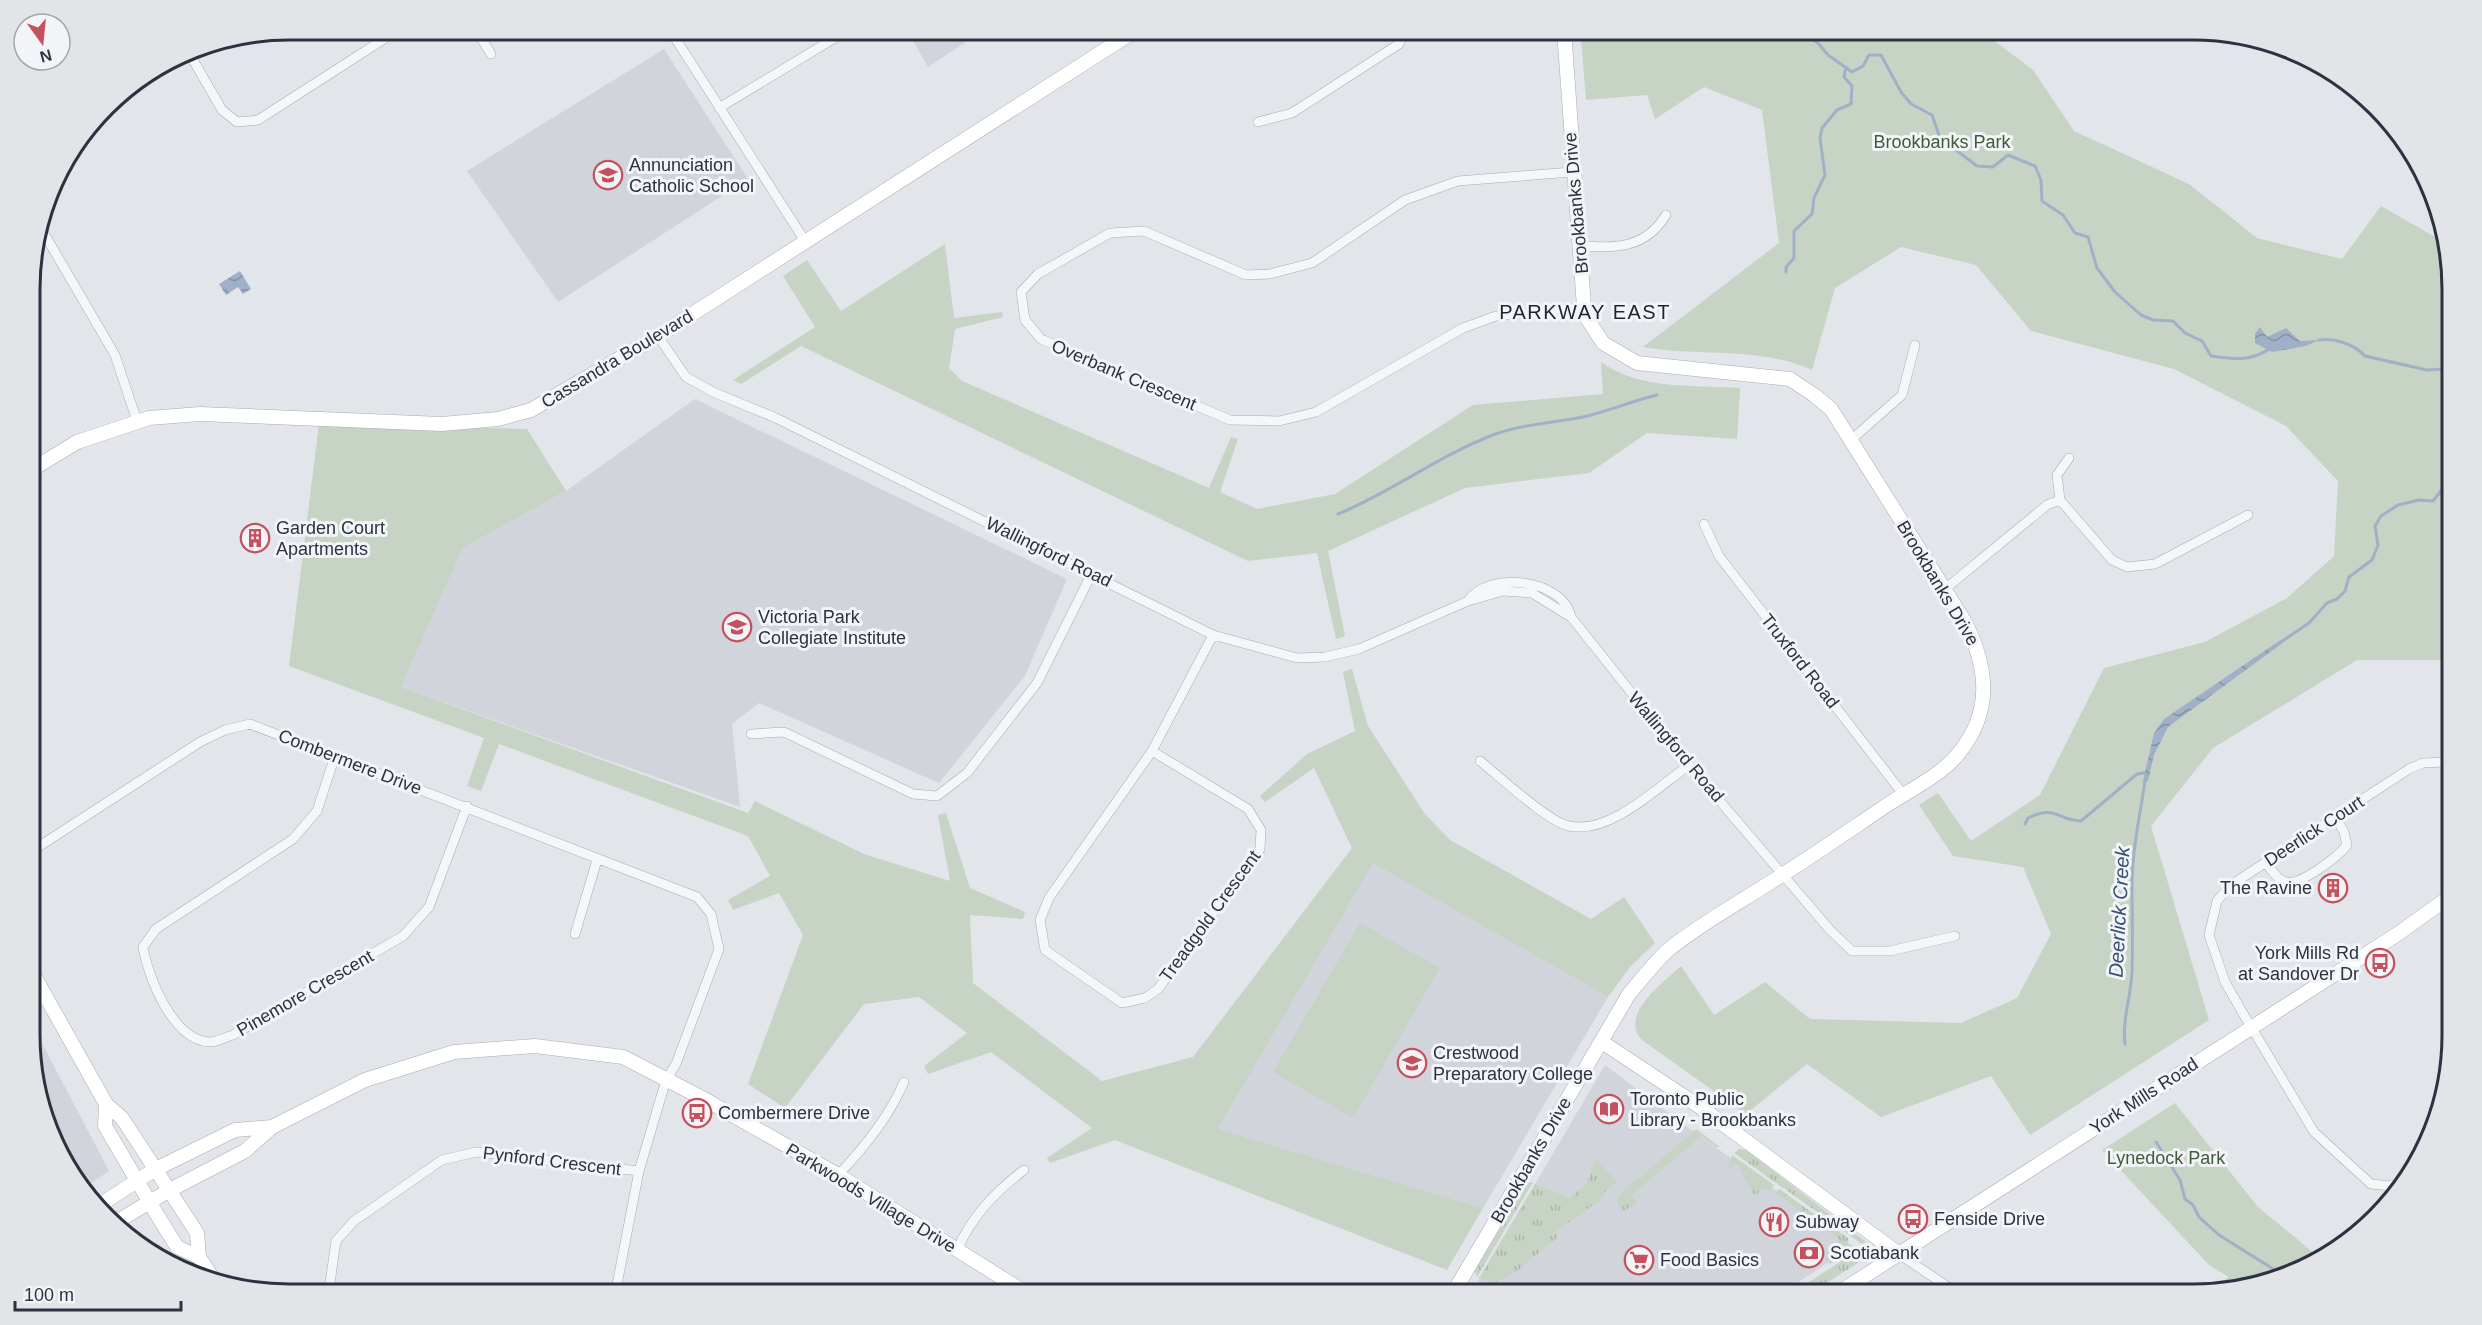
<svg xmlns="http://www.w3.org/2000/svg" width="2482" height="1325" font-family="Helvetica,sans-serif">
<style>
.built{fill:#d1d4db}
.grass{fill:url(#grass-tufts)}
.park{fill:#c7d3c4}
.water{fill:url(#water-waves)}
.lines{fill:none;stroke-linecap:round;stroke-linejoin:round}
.stream{stroke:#a0b1c7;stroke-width:3}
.street-casing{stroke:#a8acb4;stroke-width:10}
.secondary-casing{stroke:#a8acb4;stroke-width:15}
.street{stroke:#f5f6f8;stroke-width:9}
.secondary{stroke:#fff;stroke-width:14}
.labels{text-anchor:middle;stroke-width:6;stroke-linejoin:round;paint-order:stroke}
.park-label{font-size:18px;fill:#3f5b3a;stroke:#f2f4f7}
.poi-label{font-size:18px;fill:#2c3240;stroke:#f2f4f7;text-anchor:start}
.street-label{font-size:18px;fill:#2c3240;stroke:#f2f4f7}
.neighbourhood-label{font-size:20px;letter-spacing:1.5px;fill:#1e2431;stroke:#f2f4f7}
.water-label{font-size:20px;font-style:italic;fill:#385071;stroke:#f2f4f7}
.rim{fill:none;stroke:#2c3240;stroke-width:3}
</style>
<defs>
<pattern id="grass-tufts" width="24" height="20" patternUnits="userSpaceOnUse" patternTransform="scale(1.5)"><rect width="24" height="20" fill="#c7d3c4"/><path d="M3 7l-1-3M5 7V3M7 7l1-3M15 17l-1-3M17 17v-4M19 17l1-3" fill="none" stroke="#abb6a9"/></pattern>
<pattern id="water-waves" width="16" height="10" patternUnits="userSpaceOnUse" patternTransform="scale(1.5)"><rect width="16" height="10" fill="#a0b1c7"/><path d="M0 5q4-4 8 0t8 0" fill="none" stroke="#8391a3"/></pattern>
</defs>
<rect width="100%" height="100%" fill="#e2e5ea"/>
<path class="built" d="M 907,30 L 984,30 L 928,67 Z
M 664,49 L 748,179 L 558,302 L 467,171 Z
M 695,399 L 1067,579 L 1025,676 L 939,783 L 759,703 L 732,724 L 740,807 L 401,687 L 463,548 L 566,491 Z
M 1373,862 L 1608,997 L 1483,1208 L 1218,1129 Z
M 32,1024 L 109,1171 L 81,1190 L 50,1135 L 32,1070 Z
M 1605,1065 L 1683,1124 L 1853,1246 L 1779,1295 L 1470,1295 Z"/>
<path class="grass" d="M 1696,1129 L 1720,1147 L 1716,1147 L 1701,1136 L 1632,1195 L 1638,1203 L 1622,1212 L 1617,1200 L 1621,1193 Z
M 1740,1149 L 1746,1150 L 1866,1242 L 1862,1244 L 1734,1153 Z
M 1732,1155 L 1774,1185 L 1770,1191 L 1765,1188 L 1754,1195 L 1737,1164 L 1728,1169 Z
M 1596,1158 L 1617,1182 L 1603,1194 L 1600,1200 L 1556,1232 L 1558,1237 L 1516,1272 L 1493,1284 L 1479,1278 L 1535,1184 L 1570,1198 L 1587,1183 Z
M 1533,1182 L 1477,1277 L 1475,1271 L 1526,1184 Z
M 1779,1189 L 1848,1238 L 1848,1253 L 1830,1264 L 1825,1258 L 1839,1239 L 1775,1193 Z
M 1849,1256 L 1858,1256 L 1861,1261 L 1808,1295 L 1789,1295 Z"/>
<path class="park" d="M 1643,30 L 1980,30 L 2033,70 L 2074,131 L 2189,184 L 2257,238 L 2342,259 L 2381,206 L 2444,242 L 2450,256 L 2451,660 L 2357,660 L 2213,748 L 2151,826 L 2209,1020 L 2030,1135 L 1991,1076 L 1881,1117 L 1807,1064 L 1746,1114 L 1642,1040 C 1618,1015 1664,982 1681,966 L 1714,1015 L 1765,982 L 1810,1019 L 1961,1023 L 2017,998 L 2051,934 L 2023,867 L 1953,856 L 1919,805 L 1938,793 L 1971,841 L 2040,795 L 2104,668 L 2205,642 L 2287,598 L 2334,556 L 2338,481 L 2286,426 L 2174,369 L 2031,331 L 1976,265 L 1901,247 L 1835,288 L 1812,370 C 1759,346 1699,357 1643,347 L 1779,243 L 1762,110 L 1704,87 L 1655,119 L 1647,95 L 1586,100 L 1581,37 L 1641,35 Z
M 945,244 L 954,318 L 1002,312 L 1003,317 L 955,329 L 949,368 L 962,381 L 1209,488 L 1231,437 L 1238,439 L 1220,492 L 1257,509 L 1335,494 L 1473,405 L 1603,394 L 1601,362 C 1639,390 1694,385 1740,388 L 1737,439 L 1647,433 L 1589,473 L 1465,488 L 1328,551 L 1345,636 L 1336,639 L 1317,553 L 1248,561 L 801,346 L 741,384 L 733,380 L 815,327 L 783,276 L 807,260 L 841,311 Z
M 319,424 L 527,429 L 566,491 L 463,548 L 401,687 L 748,813 L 755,801 L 864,854 L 950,881 L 938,815 L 946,813 L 970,888 L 1025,912 L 1023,919 L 970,915 L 973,983 L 1102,1081 L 1193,1057 L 1352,848 L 1314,768 L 1265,802 L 1260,796 L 1307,754 L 1355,731 L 1343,672 L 1352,669 L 1368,726 L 1425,814 L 1450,840 L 1591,919 L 1624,897 L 1655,943 L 1630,967 L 1608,997 L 1373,863 L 1218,1129 L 1483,1208 L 1447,1270 L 1115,1140 L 1050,1163 L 1047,1158 L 1092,1128 L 991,1052 L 928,1074 L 924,1066 L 967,1033 L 919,997 L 864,1004 L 785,1108 L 748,1084 L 803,935 L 779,893 L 733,910 L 728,900 L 770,876 L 748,836 L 499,744 L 481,791 L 467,786 L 484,738 L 289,666 Z
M 1360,923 L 1440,968 L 1353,1118 L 1273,1072 Z
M 2175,1103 L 2258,1207 L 2321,1259 L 2276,1281 L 2234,1290 L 2225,1279 L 2229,1277 L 2209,1265 L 2102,1150 Z"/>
<path class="water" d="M 240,271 L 251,289 L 243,294 L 238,287 L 226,295 L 219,284 Z
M 2260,327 L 2267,337 L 2286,328 L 2300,341 L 2319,340 L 2306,346 L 2272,352 L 2255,343 L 2255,334 Z
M 2282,639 L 2284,642 L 2168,727 L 2154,755 L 2148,781 L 2143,781 L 2154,733 L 2164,719 Z"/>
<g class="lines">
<path class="stream" d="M 1797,30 L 1818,43 L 1828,55 L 1852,72 L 1863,66 L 1869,55 L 1881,55 L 1901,92 L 1911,104 L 1932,115 L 1940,138 L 1977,166 L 1993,167 L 2008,155 L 2035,166 L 2041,180 L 2042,201 L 2063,215 L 2075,233 L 2088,237 L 2097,268 L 2115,292 L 2141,315 L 2153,320 L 2173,321 L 2185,333 L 2202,341 L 2211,356 C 2232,359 2251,362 2269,349
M 1786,272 L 1786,267 L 1794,258 L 1794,231 L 1812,214 L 1814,198 L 1825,175 L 1820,138 L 1822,128 L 1837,110 L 1851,104 L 1852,86 L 1844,77 L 1846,67
M 2319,340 C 2335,338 2354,344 2365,356 L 2427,370 L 2444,369 L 2450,374
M 1338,514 C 1392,492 1438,456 1493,435 C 1521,424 1554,423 1583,417 C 1609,411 1632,401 1657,395
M 2284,640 L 2309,623 L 2327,603 L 2337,599 L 2345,591 L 2349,577 L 2372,560 L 2378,545 L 2375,526 L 2381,516 L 2398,505 L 2419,500 L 2433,501 L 2450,479
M 2025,824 L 2028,818 C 2056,804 2058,821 2081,821 L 2137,774 L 2144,773
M 2125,1044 C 2122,1020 2131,996 2132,972 C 2133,942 2132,914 2132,885 C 2132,850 2140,816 2145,781
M 2156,1142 L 2180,1180 L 2185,1199 L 2193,1205 L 2199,1217 L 2219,1235 L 2286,1277"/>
<g class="street-casing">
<path id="street" d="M 476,30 L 491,54
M 670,30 L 805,241
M 188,51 L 222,110 L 237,122 L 258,120 L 398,30
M 719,108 L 848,30
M 1258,122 L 1292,113 L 1399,44 L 1405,30
M 1572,172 L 1458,181 L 1405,200 L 1312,263 L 1270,274 L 1246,275 L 1144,231 L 1110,233 L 1038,274 L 1021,292 L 1025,320 L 1041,339 L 1230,420 L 1279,421 L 1316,412 L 1463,328 L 1496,316 L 1584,307
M 42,230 L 115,355 L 137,421
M 1580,246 C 1616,248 1645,249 1666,215
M 658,336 L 686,377 L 713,392 L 776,418 L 1213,635 L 1297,658 L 1325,657 L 1359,649 L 1468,601 L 1503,591 L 1532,593 L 1571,617
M 1851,440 L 1902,395 L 1915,345
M 2069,458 L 2057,475 L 2060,500 L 2112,560 L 2127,567 L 2155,564 L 2248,515
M 1704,524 L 1719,556 L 1903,794
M 1945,589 L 2047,505 L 2060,500
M 1468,601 C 1488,570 1564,579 1571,617 L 1689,765 L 1830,930 L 1852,951 L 1890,951 L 1955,936
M 751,734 L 784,732 L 913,794 L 937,796 L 967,773 L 1037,683 L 1092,573
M 1152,751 L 1248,809 L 1261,830 L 1260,849 L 1158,989 L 1145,998 L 1122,1003 L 1045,950 L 1040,920 L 1049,898 L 1152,751 L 1213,635
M 335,756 L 317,811 L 293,839 L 156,929 L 143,947 C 148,977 173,1041 210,1042 C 217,1042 226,1037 233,1035 L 403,936 L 429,907 L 467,806
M 1480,761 C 1500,777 1547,821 1569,826 C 1610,835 1658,787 1689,765
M 32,851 L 200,742 L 225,730 L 250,724 L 697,897 L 711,914 L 719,949 L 676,1064 L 666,1080 L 639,1171 L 615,1295
M 2265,862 C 2271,869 2277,880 2286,882 C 2300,886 2339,856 2347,845 L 2344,832 L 2335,817
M 575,934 L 597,860
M 838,1175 C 864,1148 889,1117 904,1082
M 2404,1183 L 2391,1186 L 2371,1184 L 2314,1132 L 2241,1010 L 2225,982 L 2209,935 L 2217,901 L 2231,885 L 2409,769 L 2423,763 L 2444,762
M 957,1250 C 972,1216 995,1192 1024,1170
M 1899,1254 L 1960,1295
M 339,1295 L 330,1283 L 336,1241 L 354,1221 L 442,1160 L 476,1152 L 639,1171
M 495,1295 L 541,1295"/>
</g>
<g class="secondary-casing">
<path id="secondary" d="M 2306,56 L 2321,66
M 31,470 L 77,442 L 149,418 L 200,414 L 442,424 L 498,419 L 531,410 L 658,336 L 1136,30
M 32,972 L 106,1104 L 122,1118 L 197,1233 L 199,1257 L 212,1277
M 1602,1042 L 1703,1109 L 1899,1254
M 106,1104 L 105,1126 L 156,1213 L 177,1247 L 199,1257
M 98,1206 L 154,1170 L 235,1130 L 272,1127
M 118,1221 L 168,1191 L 245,1151 L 272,1127 L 365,1080 L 454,1052 L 535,1046 L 623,1057 L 706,1100 L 838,1175 L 1029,1295
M 1452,1295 L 1629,994 C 1641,980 1654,963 1668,950 C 1700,924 1737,904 1771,882 C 1808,859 1844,834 1881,809 C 1904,793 1941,776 1958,754 C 1993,712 1988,668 1965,622 L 1831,409 L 1814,395 L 1790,379 L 1637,363 L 1603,343 L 1588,320 L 1584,307 L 1564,30
M 1835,1295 L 2399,933 L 2452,895"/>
</g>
<use href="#street" class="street"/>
<use href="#secondary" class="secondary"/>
</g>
<defs>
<g id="school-ring" transform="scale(1.5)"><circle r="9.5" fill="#f2f4f7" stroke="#c5515e" stroke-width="1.5"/><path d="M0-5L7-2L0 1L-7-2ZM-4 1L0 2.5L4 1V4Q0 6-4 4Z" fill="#c5515e"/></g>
<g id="building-ring" transform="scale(1.5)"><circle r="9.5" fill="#f2f4f7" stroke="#c5515e" stroke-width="1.5"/><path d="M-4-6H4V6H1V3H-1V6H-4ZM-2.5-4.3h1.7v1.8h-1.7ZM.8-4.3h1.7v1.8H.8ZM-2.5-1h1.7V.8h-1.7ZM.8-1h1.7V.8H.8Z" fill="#c5515e"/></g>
<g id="bus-ring" transform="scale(1.5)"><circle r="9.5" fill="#f2f4f7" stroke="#c5515e" stroke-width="1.5"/><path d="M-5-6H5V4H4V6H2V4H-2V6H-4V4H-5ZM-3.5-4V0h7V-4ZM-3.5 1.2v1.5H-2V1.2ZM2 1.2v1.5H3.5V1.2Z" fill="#c5515e"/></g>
<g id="library-ring" transform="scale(1.5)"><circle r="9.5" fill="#f2f4f7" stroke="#c5515e" stroke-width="1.5"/><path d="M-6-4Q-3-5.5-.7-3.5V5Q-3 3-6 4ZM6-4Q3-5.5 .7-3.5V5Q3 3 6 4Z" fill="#c5515e"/></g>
<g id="restaurant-ring" transform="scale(1.5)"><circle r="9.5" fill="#f2f4f7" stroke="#c5515e" stroke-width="1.5"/><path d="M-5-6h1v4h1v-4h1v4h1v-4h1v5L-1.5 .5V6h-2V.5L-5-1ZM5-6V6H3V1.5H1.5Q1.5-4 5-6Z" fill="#c5515e"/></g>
<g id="bank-ring" transform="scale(1.5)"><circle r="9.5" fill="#f2f4f7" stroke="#c5515e" stroke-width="1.5"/><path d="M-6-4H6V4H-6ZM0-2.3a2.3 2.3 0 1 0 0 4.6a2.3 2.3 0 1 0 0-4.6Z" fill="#c5515e"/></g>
<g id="supermarket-ring" transform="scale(1.5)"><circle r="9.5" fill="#f2f4f7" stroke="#c5515e" stroke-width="1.5"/><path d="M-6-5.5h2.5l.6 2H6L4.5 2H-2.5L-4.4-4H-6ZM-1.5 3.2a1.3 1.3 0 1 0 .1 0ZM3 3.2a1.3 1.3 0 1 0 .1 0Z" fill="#c5515e"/></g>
</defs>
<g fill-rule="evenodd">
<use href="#school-ring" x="608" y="175"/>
<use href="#building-ring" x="255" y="538"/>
<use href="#school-ring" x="737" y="627"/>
<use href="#building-ring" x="2333" y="888"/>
<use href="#bus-ring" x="2380" y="963"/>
<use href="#school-ring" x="1412" y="1063"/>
<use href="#library-ring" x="1609" y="1109"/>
<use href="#bus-ring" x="697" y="1113"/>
<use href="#bus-ring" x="1913" y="1219"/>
<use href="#restaurant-ring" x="1774" y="1222"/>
<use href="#bank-ring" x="1809" y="1253"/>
<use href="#supermarket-ring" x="1639" y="1260"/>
</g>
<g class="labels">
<g class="park-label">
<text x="1942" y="148">Brookbanks Park</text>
<text x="2166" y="1164">Lynedock Park</text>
</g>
<g class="poi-label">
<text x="629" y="171">Annunciation<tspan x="629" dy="21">Catholic School</tspan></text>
<text x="276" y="534">Garden Court<tspan x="276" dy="21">Apartments</tspan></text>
<text x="758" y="623">Victoria Park<tspan x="758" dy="21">Collegiate Institute</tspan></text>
<text x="2312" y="894" text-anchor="end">The Ravine</text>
<text x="2359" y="959" text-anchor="end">York Mills Rd<tspan x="2359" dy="21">at Sandover Dr</tspan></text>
<text x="1433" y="1059">Crestwood<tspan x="1433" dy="21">Preparatory College</tspan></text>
<text x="1630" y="1105">Toronto Public<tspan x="1630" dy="21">Library - Brookbanks</tspan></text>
<text x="718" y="1119">Combermere Drive</text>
<text x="1934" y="1225">Fenside Drive</text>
<text x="1795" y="1228">Subway</text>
<text x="1830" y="1259">Scotiabank</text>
<text x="1660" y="1266">Food Basics</text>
</g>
<g class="street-label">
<text transform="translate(1576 203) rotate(-95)" y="6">Brookbanks Drive</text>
<text transform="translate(617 359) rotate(-31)" y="6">Cassandra Boulevard</text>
<text transform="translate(1124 375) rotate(23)" y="6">Overbank Crescent</text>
<text transform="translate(1049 552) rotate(26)" y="6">Wallingford Road</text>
<text transform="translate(1938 583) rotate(59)" y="6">Brookbanks Drive</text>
<text transform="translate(1800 661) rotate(52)" y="6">Truxford Road</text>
<text transform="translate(1676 747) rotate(50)" y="6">Wallingford Road</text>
<text transform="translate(350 762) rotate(21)" y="6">Combermere Drive</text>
<text transform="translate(2314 831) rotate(-33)" y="6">Deerlick Court</text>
<text transform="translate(1210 916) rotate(-54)" y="6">Treadgold Crescent</text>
<text transform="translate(305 993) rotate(-30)" y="6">Pinemore Crescent</text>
<text transform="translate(2144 1096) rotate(-33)" y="6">York Mills Road</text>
<text transform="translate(1531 1160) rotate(-60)" y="6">Brookbanks Drive</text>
<text transform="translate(552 1161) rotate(7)" y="6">Pynford Crescent</text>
<text transform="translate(871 1198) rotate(31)" y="6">Parkwoods Village Drive</text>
</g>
<g class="neighbourhood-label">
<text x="1585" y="319">PARKWAY EAST</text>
</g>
<g class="water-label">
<text transform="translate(2119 912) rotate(-87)" y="7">Deerlick Creek</text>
</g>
</g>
<path d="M0 0H2482V1325H0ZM289 40H2193A249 249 0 0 1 2442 289V1035A249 249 0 0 1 2193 1284H289A249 249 0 0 1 40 1035V289A249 249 0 0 1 289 40Z" fill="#e2e4e8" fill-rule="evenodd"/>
<path class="rim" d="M289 40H2193A249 249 0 0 1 2442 289V1035A249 249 0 0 1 2193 1284H289A249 249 0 0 1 40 1035V289A249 249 0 0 1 289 40Z"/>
<g transform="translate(42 42) rotate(165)"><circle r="28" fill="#f2f4f7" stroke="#a3a6ae" stroke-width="1.5"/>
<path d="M0-4.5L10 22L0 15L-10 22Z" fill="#c5515e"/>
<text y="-9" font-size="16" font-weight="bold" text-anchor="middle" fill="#2c3240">N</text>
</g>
<path d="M15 1301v9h166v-9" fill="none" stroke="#2c3240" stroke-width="3"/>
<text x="24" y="1301" font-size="18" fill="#2c3240" stroke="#f2f4f7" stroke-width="4.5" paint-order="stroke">100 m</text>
</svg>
